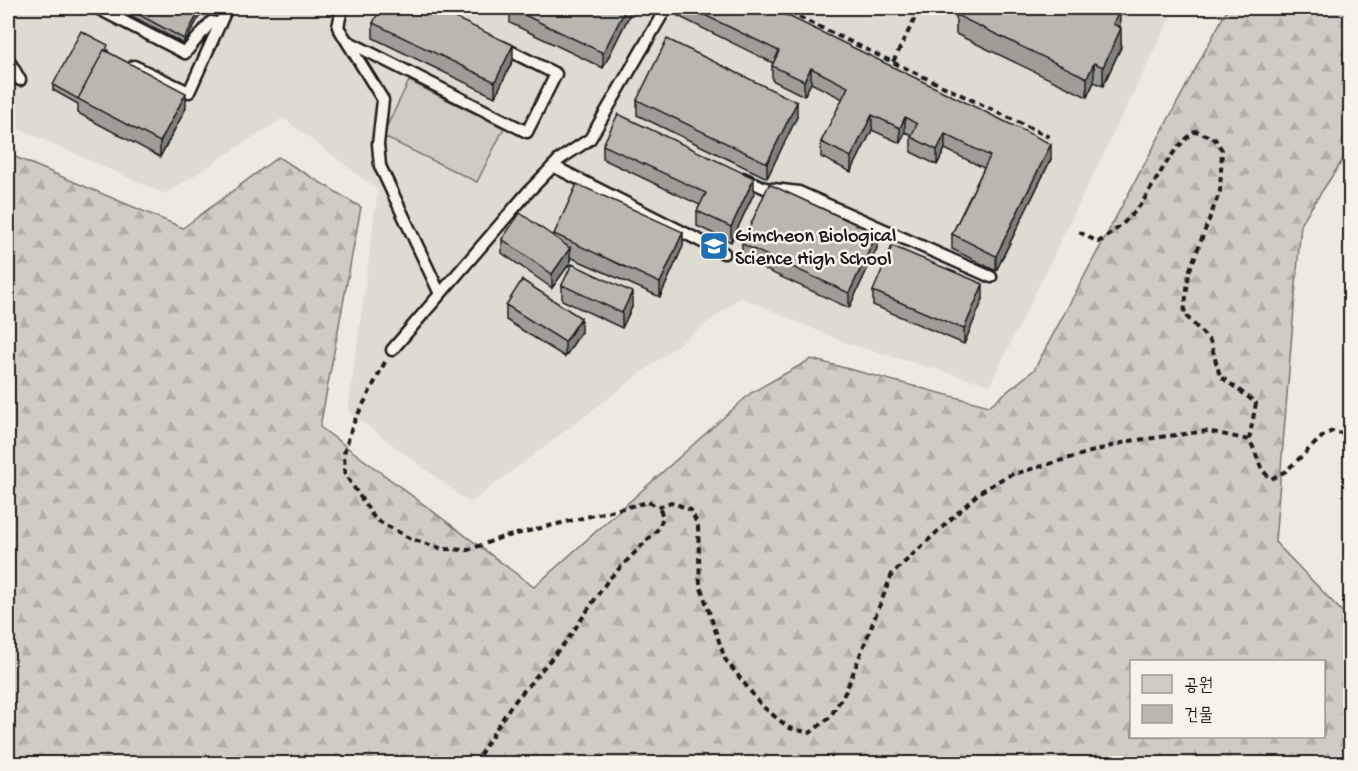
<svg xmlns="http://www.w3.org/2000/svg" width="1358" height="771" font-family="'Gochi Hand','Poor Story',sans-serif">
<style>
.built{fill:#dedbd1}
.forest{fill:url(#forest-firs);stroke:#767470;stroke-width:1.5;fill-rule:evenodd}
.park{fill:#cfccc3;stroke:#767470;stroke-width:1.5}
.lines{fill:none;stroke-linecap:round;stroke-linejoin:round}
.lane-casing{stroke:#1c1c1c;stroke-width:15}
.path{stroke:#1c1c1c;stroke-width:4;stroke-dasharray:6 4.5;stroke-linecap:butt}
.lane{stroke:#f7f3e8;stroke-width:10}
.wall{fill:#a09d96;stroke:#1c1c1c;stroke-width:1.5}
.shaded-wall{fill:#82807a;stroke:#1c1c1c;stroke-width:1.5}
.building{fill:#bab7af;stroke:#1c1c1c;stroke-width:1.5}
.labels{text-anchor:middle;stroke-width:5;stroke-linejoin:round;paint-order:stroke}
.poi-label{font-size:20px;fill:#1c1c1c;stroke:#f7f3e8;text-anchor:start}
</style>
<defs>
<pattern id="forest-firs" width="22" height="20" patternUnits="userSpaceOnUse" patternTransform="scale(1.5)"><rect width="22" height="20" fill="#cfccc3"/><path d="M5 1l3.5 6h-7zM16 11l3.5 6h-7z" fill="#b1afa7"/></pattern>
</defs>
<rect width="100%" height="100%" fill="#eeeae0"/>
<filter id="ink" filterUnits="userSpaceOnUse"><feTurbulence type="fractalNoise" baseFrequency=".0167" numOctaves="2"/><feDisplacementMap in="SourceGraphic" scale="12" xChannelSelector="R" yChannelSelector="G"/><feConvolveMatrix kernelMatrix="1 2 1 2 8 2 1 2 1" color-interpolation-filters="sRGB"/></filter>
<g filter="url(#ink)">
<path class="built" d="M 8,8 L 1175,8 L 990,385 L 846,343 L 741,297 L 470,503 L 348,411 L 378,190 L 283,118 L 165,194 L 8,124 Z"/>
<path class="forest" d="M 1228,8 L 1350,8 L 1350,149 L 1301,223 L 1275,542 L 1350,620 L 1350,763 L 1301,761 L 1284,764 L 8,763 L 8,154 L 183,228 L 278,157 L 361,207 L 320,427 L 534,587 L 751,393 L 811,359 L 989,406 L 1034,370 ZM 1132,662 L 1324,662 L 1324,736 L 1132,736 Z"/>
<path class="park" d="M 409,81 L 504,128 L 477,182 L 382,136 Z"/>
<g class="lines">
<g class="lane-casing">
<path id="lane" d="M 97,8 L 185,53 L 211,22 L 220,24
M 342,8 L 338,27 L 383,100 L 378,144 L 380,166 L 440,294
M 347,41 L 527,132 L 556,74 L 502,47
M 8,59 L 20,80
M 134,66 L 189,92 L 227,8
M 553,166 L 724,253
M 743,178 L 765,188 L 799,192 L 991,277
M 392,350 L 528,192 L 560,159 L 590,139 L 666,8"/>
</g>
<path class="path" d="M 780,8 L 1049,137
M 893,62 L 920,8
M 1079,232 L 1098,242 C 1114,233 1133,216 1143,201 C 1160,176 1170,149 1196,131 L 1215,139 L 1222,150 L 1220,191 L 1189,272 L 1184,314 L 1210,341 L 1220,376 L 1256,403 L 1249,440 C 1260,457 1255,465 1271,479 L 1286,471 L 1323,436 L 1332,431 L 1350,435
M 385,362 L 353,424 L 344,453 L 345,474 L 375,519 L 411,539 L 443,549 L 468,550 L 500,538 L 648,502 L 659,507 L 671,502 L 691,510 L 698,526 L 700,585 L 725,659 L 762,706 L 789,728 L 810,733 L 830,717 L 846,691 L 892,574 L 980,492 L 1007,476 L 1129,441 L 1208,431 L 1249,440
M 474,764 L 510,707 L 568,639 L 608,580 L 659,528 L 663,517 L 659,507"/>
<use href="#lane" class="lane"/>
</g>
<path class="wall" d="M 117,8 L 204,8 L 184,44 Z
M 510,8 L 633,8 L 603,68 L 510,23 Z
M 678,8 L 772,8 L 1051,159 L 996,271 L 952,249 L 952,234 L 984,168 L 945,149 L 937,165 L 911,152 L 911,137 L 912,135 L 905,132 L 900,143 L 872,130 L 851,172 L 821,157 L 821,142 L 843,99 L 811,83 L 804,96 L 772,80 L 772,66 L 773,63 L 678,16 Z
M 956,15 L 1120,27 L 1121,47 L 1103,86 L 1094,82 L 1087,97 L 956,34 Z
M 373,23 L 513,60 L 495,97 L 373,38 Z
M 108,50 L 108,52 L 186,108 L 160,157 L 78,113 L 78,104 L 53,90 L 53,85 Z
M 637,100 L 797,117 L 767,178 L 637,115 Z
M 603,145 L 754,193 L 731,242 L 697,226 L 697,211 L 700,205 L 603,159 Z
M 554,234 L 683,246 L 660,297 L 570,257 L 570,263 L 552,288 L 502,253 L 502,239 L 554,237 Z
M 742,244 L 877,248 L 849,308 L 742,259 Z
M 562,285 L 632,307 L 622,328 L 562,300 Z
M 873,291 L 983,299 L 964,344 L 873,305 Z
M 506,305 L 581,332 L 565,357 L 506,320 Z"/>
<path class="shaded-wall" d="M 201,8 L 204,8 L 184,44 L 184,39 Z
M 626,8 L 633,8 L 603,68 L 603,53 Z
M 1120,9 L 1120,28 L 1113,24 Z
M 1121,28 L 1121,47 L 1103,86 L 1103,67 Z
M 513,45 L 513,60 L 495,97 L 495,82 Z
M 1094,63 L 1094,82 L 1087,97 L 1087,78 Z
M 811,68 L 811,83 L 804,96 L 804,81 Z
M 186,93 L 186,108 L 160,157 L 160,142 Z
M 797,102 L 797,117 L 767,178 L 767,163 Z
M 872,115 L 872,130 L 851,172 L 851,157 Z
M 905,117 L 905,132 L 900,143 L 900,128 Z
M 945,134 L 945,149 L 937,165 L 937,150 Z
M 1051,144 L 1051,159 L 996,271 L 996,256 Z
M 754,178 L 754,193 L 731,242 L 731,227 Z
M 683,232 L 683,246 L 660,297 L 660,283 Z
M 877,234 L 877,248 L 849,308 L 849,293 Z
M 570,248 L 570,263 L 552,288 L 552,274 Z
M 983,284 L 983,299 L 964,344 L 964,329 Z
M 632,292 L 632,307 L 622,328 L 622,313 Z
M 581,318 L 581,332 L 565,357 L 565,342 Z"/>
<path class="building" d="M 127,8 L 201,8 L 184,39 Z
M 381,8 L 434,8 L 513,45 L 495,82 L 373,23 Z
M 510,8 L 626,8 L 603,53 Z
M 690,8 L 772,8 L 1051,144 L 996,256 L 952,234 L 990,156 L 945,134 L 937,150 L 911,137 L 917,124 L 905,117 L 900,128 L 872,115 L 851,157 L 821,142 L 848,87 L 811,68 L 804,81 L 772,66 L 779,51 Z
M 960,8 L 1117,8 L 1120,9 L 1113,24 L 1121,28 L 1103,67 L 1094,63 L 1087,78 L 956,15 Z
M 81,31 L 108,45 L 106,50 L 104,50 L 78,99 L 53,85 Z
M 667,39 L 797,102 L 767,163 L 637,100 Z
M 104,50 L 186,93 L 160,142 L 78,99 Z
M 618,114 L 754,178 L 731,227 L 697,211 L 706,193 L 603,145 Z
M 577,184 L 683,232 L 660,283 L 554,234 Z
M 769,184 L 877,234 L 849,293 L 742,244 Z
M 520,213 L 570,248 L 552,274 L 502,239 Z
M 892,246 L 983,284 L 964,329 L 873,291 Z
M 572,264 L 632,292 L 622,313 L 562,285 Z
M 522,280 L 581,318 L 565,342 L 506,305 Z"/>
</g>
<defs>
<g id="school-square" transform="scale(1.5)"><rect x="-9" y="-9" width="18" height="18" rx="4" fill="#1f6fb2" stroke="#f7f3e8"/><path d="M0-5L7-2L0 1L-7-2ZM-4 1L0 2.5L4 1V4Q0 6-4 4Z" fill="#fff"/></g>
</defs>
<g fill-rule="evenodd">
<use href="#school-square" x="714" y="246"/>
</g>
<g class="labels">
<g class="poi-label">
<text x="735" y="241">Gimcheon Biological<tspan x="735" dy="23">Science High School</tspan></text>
</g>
</g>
<rect width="1358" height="771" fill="none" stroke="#f7f3e8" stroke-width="30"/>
<rect x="15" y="15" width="1328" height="741" fill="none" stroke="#1c1c1c" stroke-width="2" filter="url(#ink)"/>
<rect x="1130" y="660" width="195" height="78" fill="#f7f3e8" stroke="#9f9d96" stroke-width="1.5"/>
<rect x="1142" y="675" width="30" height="18" fill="#cfccc3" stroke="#9f9d96" stroke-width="1.5"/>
<text x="1184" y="690" font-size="18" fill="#1c1c1c">공원</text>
<rect x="1142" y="705" width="30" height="18" fill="#bab7af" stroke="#9f9d96" stroke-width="1.5"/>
<text x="1184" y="720" font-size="18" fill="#1c1c1c">건물</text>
</svg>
